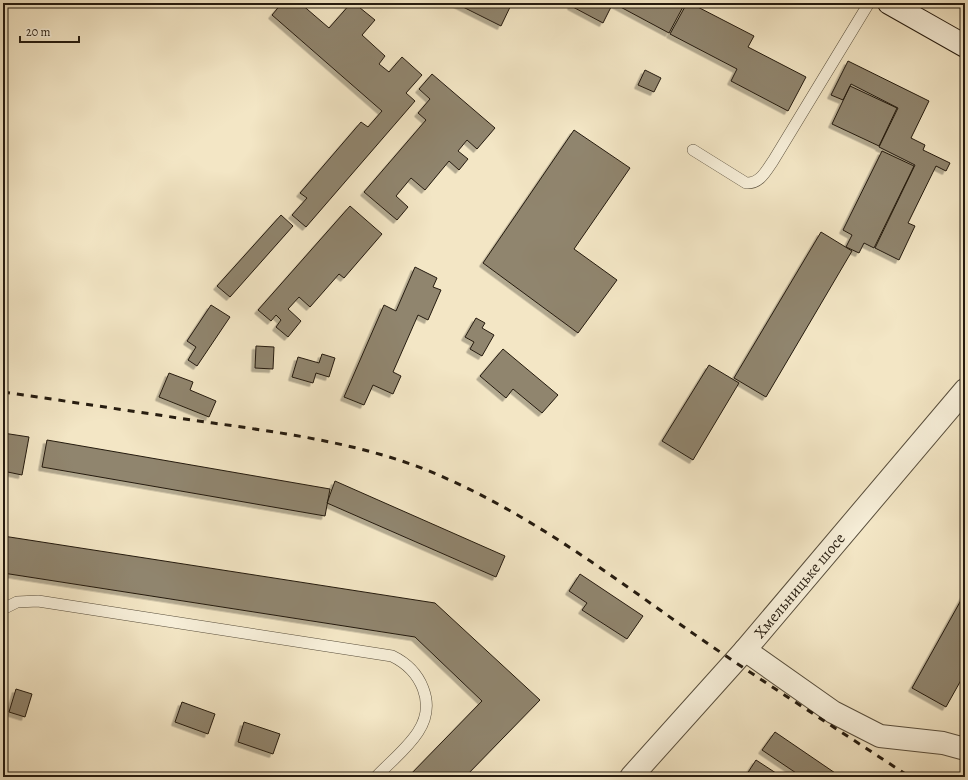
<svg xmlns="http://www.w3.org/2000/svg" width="968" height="780" font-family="Alegreya,serif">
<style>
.building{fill:#90856e;stroke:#251b0f;filter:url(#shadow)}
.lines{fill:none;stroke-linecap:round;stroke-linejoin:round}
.service-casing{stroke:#584e3c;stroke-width:12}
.minor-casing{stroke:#584e3c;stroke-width:24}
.tertiary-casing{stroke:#584e3c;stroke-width:24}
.secondary-casing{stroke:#251b0f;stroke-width:24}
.service{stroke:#f7efd9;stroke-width:11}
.minor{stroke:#f7efd9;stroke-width:22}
.tertiary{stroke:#f7efd9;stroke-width:22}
.secondary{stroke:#f7efd9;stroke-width:22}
.rail{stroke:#251b0f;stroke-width:3;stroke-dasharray:7 7;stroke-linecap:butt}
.labels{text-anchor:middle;stroke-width:3;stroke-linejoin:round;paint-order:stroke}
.street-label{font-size:16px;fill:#251b0f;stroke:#f7efd9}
</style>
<defs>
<filter id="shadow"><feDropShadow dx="-3.5" dy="3.5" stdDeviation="0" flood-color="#0004"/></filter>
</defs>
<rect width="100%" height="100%" fill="#f3e6c5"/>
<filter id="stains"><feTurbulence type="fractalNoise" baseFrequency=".005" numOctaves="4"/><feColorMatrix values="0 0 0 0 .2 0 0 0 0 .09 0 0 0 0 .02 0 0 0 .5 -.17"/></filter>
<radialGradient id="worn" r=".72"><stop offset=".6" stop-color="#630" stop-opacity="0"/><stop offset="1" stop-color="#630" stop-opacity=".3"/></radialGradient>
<path class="building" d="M 282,3 L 300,3 L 329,28 L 351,3 L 354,3 L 375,20 L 362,35 L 385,56 L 379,64 L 389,72 L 402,57 L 422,75 L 406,93 L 415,101 L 306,227 L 292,215 L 307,198 L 300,193 L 361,122 L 368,127 L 382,111 L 272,15 Z
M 455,3 L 512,3 L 501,26 Z
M 572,3 L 685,3 L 669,33 L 613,3 L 603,23 L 571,6 Z
M 687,3 L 690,3 L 754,36 L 748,47 L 806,77 L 788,111 L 731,81 L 737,69 L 670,34 Z
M 848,61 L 929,101 L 911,138 L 925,145 L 923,150 L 950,163 L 946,171 L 936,166 L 908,223 L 915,226 L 899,260 L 875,248 L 915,165 L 879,147 L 898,108 L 851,84 L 843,100 L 831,95 Z
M 645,70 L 661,78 L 654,92 L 638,85 Z
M 432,74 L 495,128 L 477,149 L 467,140 L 458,151 L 468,159 L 459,170 L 449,161 L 425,190 L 411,178 L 396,196 L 408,207 L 397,220 L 364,192 L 426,120 L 418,113 L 430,99 L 419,89 Z
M 850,86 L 897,108 L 879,146 L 832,124 Z
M 574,130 L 630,168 L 574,249 L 617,280 L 578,333 L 483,263 Z
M 882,151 L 914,166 L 874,248 L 864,243 L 859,253 L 846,247 L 852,235 L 843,230 Z
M 350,206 L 382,234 L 344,278 L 339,274 L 310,307 L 299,297 L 288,309 L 301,321 L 288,337 L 276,327 L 281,320 L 276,315 L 271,321 L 258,310 Z
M 281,215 L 293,226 L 230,297 L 217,286 Z
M 821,232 L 852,251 L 766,397 L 734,378 Z
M 415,267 L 437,278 L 433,287 L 441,290 L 428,320 L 418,315 L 393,372 L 401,376 L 393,394 L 373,385 L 364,405 L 344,397 L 384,305 L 396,311 Z
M 211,305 L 230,317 L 197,366 L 188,360 L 196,347 L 187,341 Z
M 476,318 L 485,323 L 482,328 L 494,335 L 482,356 L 470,349 L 474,342 L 465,337 Z
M 256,346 L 274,347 L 273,369 L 255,368 Z
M 503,349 L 558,395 L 542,413 L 513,389 L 506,398 L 480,376 Z
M 322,354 L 335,358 L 329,377 L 316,373 L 313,383 L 292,377 L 298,357 L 319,363 Z
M 709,365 L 739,383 L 693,460 L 662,441 Z
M 169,373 L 193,382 L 190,390 L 216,401 L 209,417 L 159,397 Z
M 3,433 L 29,437 L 22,475 L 3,471 Z
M 47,440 L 330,489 L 325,516 L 42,467 Z
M 335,481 L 505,556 L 496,577 L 327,503 Z
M 3,536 L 435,603 L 540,700 L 465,777 L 408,777 L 482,701 L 415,637 L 3,573 Z
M 580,574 L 643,616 L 627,639 L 582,610 L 587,603 L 569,591 Z
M 965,593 L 965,673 L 946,707 L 912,688 Z
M 16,689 L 32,694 L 25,717 L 9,712 Z
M 182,702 L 215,714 L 208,734 L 175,722 Z
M 244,722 L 280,734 L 273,754 L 238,742 Z
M 775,732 L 841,777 L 802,777 L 762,750 Z
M 756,760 L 782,777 L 745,777 Z"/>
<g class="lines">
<g class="service-casing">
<path id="service" d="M 693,150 L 746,183 C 760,184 766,171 773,161 L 869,3
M 3,609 L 17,602 L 38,601 L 392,656 C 421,670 437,703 418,732 C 407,749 389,763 376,777"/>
</g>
<g class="minor-casing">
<path id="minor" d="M 745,650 L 833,712 L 880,736 L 943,743 L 965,749"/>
</g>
<g class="tertiary-casing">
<path id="tertiary" d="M 631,777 L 745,650 L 965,390"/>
</g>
<g class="secondary-casing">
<path id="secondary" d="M 889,3 L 965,46"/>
</g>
<use href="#service" class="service"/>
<use href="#minor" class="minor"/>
<use href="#tertiary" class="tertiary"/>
<use href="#secondary" class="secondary"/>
<path class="rail" d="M 3,392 C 73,402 143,413 213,423 C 284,433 357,443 424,469 C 522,508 606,572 691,632 C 763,682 837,729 910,777"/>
</g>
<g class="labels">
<g class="street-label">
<text transform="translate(799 585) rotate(-50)" y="6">Хмельницьке шосе</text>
</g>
</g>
<rect width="968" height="780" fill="none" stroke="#f3e6c5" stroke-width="16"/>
<rect x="4" y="4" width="960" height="772" fill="none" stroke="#251b0f" stroke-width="2"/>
<rect x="8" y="8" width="952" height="764" fill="none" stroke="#251b0f"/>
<path d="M20 36v6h59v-6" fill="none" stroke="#251b0f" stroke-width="2"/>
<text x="26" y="36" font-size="12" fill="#251b0f" stroke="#f7efd9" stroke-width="3" paint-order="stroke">20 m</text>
<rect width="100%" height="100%" filter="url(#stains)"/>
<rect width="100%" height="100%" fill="url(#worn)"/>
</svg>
